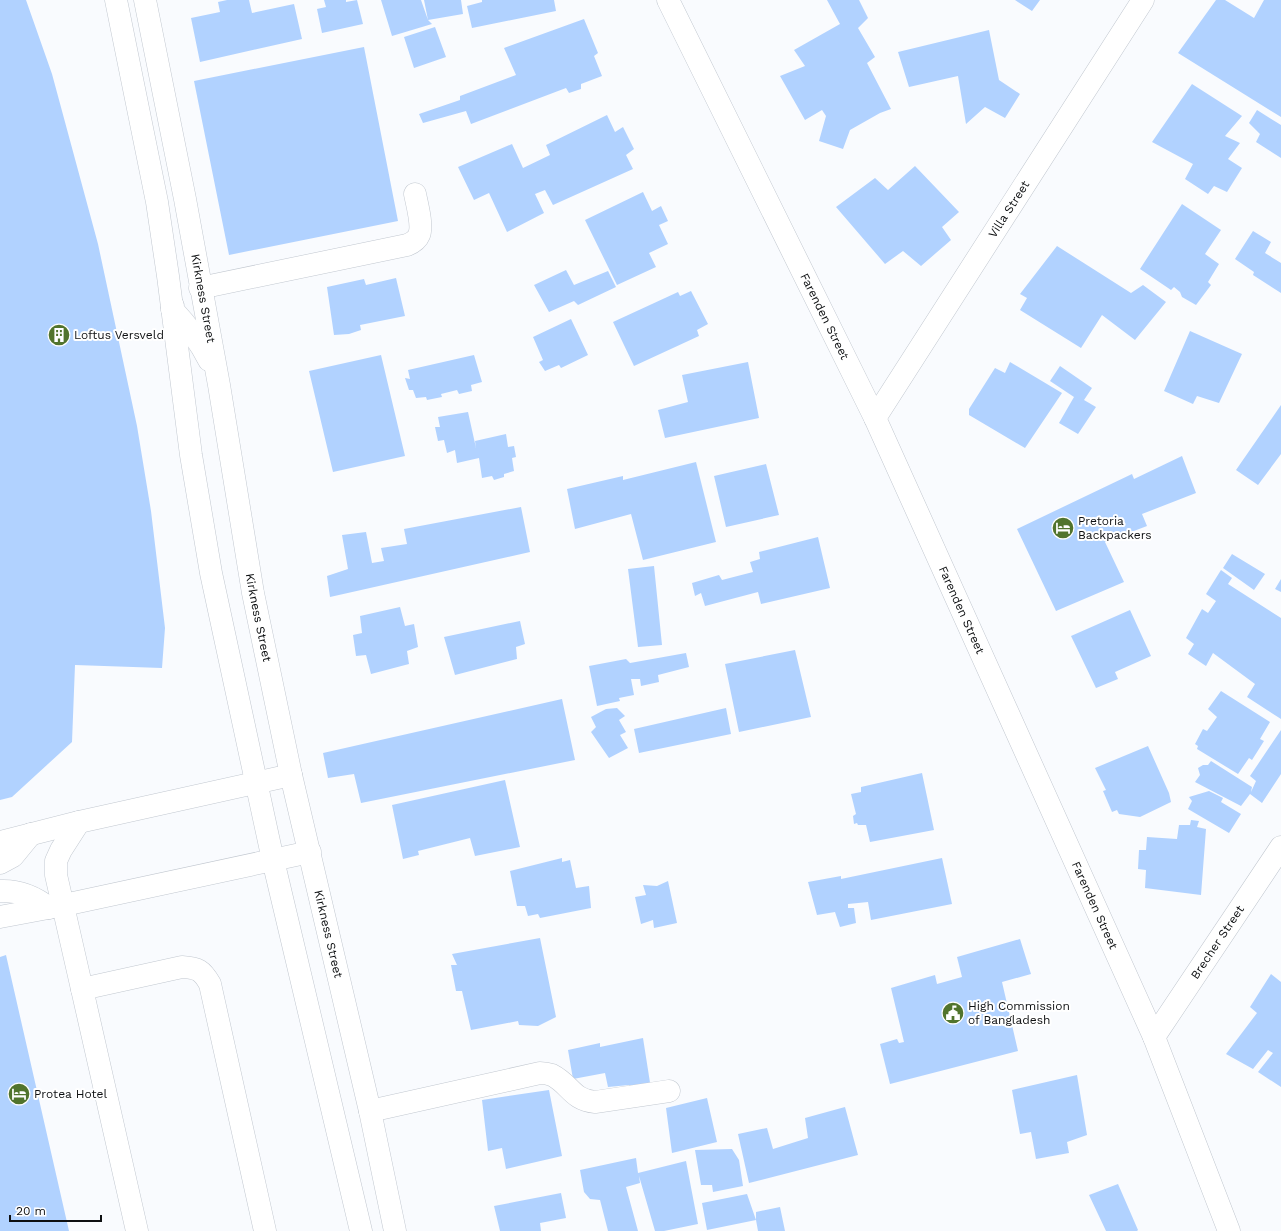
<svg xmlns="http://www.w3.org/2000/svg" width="1281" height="1231" font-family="'Work Sans',sans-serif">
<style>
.building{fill:#b1d2ff}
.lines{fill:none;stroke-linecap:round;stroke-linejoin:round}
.minor-casing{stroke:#c2c8d0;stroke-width:23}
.minor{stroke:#fff;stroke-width:22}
.labels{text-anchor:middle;stroke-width:4;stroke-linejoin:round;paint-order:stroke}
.street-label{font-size:12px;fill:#0e1012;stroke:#fff}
.poi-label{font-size:12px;fill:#0e1012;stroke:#fff;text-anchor:start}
</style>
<rect width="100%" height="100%" fill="#f9fbfe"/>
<path class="building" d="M 0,0 L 26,0 L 52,74 L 98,244 L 137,426 L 151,511 L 165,628 L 162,668 L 75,665 L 72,742 L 12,797 L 0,800 Z
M 227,0 L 249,0 L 252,13 L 294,4 L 302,39 L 200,62 L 191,18 L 220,12 L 218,2 Z
M 324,0 L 346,0 L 346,2 L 357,0 L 363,24 L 322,33 L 317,9 L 326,7 Z
M 381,0 L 421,0 L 428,20 L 432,24 L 392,36 Z
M 424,0 L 461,0 L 463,14 L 428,20 Z
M 482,0 L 554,0 L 556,11 L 472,28 L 467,6 L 482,2 Z
M 827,0 L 859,0 L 868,18 L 858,28 L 875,57 L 867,63 L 891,109 L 880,113 L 850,130 L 843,149 L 819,141 L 826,116 L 822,110 L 805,120 L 780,76 L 805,66 L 794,50 L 840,24 Z
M 1015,0 L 1040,0 L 1032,11 Z
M 1216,0 L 1225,0 L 1254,18 L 1264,0 L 1281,0 L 1281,117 L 1178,53 Z
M 584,19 L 598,53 L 594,56 L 602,76 L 581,84 L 581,89 L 569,93 L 566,88 L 471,124 L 466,111 L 423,123 L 419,114 L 460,100 L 460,96 L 516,75 L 504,48 Z
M 435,27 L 446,57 L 414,68 L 404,37 Z
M 989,30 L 999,80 L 1020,94 L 1005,118 L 985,107 L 966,124 L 958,76 L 909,87 L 898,52 Z
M 364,47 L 398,221 L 229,255 L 194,81 Z
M 1192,84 L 1242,116 L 1225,136 L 1240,143 L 1228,159 L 1242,168 L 1227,192 L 1214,186 L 1208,194 L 1185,179 L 1193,164 L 1152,142 Z
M 1257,110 L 1281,125 L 1281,158 L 1256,142 L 1260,134 L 1249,123 Z
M 607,115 L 615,132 L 623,127 L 634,149 L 626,155 L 633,169 L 553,205 L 545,190 L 535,194 L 544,213 L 507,232 L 489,193 L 474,200 L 458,167 L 512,144 L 523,168 L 550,155 L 546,145 Z
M 915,166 L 959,212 L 942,227 L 951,240 L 921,266 L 903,251 L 885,264 L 836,207 L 875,178 L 888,190 Z
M 643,192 L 652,211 L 661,206 L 668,221 L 659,225 L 668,244 L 649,253 L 656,267 L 617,285 L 585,220 Z
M 1182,204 L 1221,230 L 1205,254 L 1219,264 L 1208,282 L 1211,285 L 1196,305 L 1182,297 L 1180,292 L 1174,287 L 1171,290 L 1140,269 Z
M 1253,231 L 1271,242 L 1265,253 L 1281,263 L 1281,293 L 1253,275 L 1254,272 L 1235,259 Z
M 1057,246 L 1131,293 L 1143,285 L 1166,302 L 1135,340 L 1102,315 L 1081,348 L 1020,310 L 1027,298 L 1020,294 Z
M 566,270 L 574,285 L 608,271 L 616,287 L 578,305 L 574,301 L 549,312 L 534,285 Z
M 396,278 L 405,316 L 360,325 L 361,330 L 349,334 L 334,335 L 327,287 L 364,279 L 366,285 Z
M 691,291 L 708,324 L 697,330 L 699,336 L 634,366 L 613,322 L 678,292 L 680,296 Z
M 571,319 L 588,355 L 561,368 L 559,365 L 545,371 L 539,362 L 543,360 L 533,337 Z
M 1190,331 L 1242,354 L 1219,403 L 1197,396 L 1193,404 L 1164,391 Z
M 381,355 L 405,456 L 333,472 L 309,371 Z
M 474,355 L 482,382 L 471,385 L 472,391 L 459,394 L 457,390 L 441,394 L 442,397 L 427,400 L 426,397 L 416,398 L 413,390 L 409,390 L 405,378 L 410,379 L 408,370 Z
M 748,362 L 759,418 L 665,438 L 658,410 L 688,402 L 682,375 Z
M 1010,362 L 1062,393 L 1025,448 L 969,415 L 969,409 L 995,368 L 1005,373 Z
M 1060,366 L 1092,388 L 1084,400 L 1096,407 L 1078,434 L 1059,423 L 1074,397 L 1050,381 Z
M 1281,405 L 1281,454 L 1258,485 L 1236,470 Z
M 468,412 L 476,448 L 475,441 L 506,434 L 508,447 L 514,446 L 516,457 L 512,458 L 514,471 L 504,474 L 504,477 L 494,480 L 492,476 L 482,478 L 479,458 L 457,463 L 455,450 L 447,453 L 444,440 L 438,441 L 435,427 L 440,427 L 438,417 Z
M 1182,456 L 1196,493 L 1142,514 L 1147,526 L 1105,542 L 1124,582 L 1056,611 L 1017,529 L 1132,474 L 1134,479 Z
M 696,462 L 716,542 L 643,560 L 631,514 L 575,529 L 567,489 L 623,476 L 623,480 Z
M 766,464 L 779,515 L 726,527 L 714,476 Z
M 521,507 L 530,552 L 330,597 L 327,576 L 348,569 L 342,535 L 366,532 L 372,563 L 384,561 L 381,548 L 407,544 L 404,529 Z
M 818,537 L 830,588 L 761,604 L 758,592 L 705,606 L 701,593 L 695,596 L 692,583 L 719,575 L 722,580 L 753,572 L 750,562 L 760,559 L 759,552 Z
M 1232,554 L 1265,574 L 1254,590 L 1223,568 Z
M 654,566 L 662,645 L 638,647 L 628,569 Z
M 1221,570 L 1232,578 L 1228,584 L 1281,618 L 1281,719 L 1247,697 L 1255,684 L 1213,653 L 1206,666 L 1188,654 L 1194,644 L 1186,638 L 1202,609 L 1208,613 L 1216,601 L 1206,594 Z
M 1281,579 L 1281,592 L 1275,589 Z
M 400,607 L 405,626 L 414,624 L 418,647 L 407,651 L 409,664 L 371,674 L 366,655 L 356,656 L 353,635 L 362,633 L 360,616 Z
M 1130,610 L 1151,656 L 1115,672 L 1118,679 L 1096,688 L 1071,636 Z
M 520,621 L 525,644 L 516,647 L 517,659 L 455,675 L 444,637 Z
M 795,650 L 811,717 L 739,732 L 725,664 Z
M 686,653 L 689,667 L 658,675 L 659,682 L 641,686 L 640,679 L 631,679 L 634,695 L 619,698 L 620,701 L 597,706 L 589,666 L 626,659 L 630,663 Z
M 1221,691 L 1270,722 L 1260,739 L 1264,741 L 1252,760 L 1249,758 L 1238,774 L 1197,749 L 1198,746 L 1195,744 L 1203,729 L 1207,731 L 1217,717 L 1208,709 Z
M 562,699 L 575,760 L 361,803 L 354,774 L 328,778 L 323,753 Z
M 617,708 L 625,716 L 619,720 L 626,732 L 620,735 L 628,748 L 609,758 L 591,732 L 596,727 L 591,717 L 606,709 Z
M 726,708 L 731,734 L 639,753 L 634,729 Z
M 1281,730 L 1281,774 L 1262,803 L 1250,794 L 1241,806 L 1195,782 L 1200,775 L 1198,768 L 1203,765 L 1208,765 L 1211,761 L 1252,787 L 1251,792 L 1256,781 L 1250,776 Z
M 1148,746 L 1169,793 L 1171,802 L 1140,817 L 1119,814 L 1117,810 L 1112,812 L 1103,791 L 1106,790 L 1095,768 Z
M 922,773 L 934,830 L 870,842 L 866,825 L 858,825 L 857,823 L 854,824 L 853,816 L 856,814 L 851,794 L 861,792 L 861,787 Z
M 505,780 L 520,847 L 475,856 L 470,838 L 418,851 L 419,855 L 403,859 L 392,805 Z
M 1209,791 L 1223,798 L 1221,802 L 1241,814 L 1229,833 L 1188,809 L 1192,801 L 1189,797 Z
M 1191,820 L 1199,821 L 1197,827 L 1206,829 L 1201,895 L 1145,888 L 1146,870 L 1138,869 L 1139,850 L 1146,850 L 1147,837 L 1177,839 L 1179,825 L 1190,825 Z
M 562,858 L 562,862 L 570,860 L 576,888 L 589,886 L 591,908 L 540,918 L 538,914 L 528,916 L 525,906 L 517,906 L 510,871 Z
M 942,858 L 952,904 L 871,920 L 868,902 L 848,904 L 848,908 L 854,908 L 856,923 L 840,927 L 835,912 L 817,915 L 808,882 L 841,876 L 841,879 Z
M 668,881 L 677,923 L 654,928 L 653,920 L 641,924 L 635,897 L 646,895 L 643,885 L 657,886 Z
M 540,938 L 556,1017 L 538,1026 L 519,1025 L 518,1021 L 471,1030 L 462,991 L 456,991 L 451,965 L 457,965 L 452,954 Z
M 1020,939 L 1031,974 L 1002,982 L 1018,1051 L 890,1084 L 880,1044 L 897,1039 L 899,1043 L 904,1042 L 891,988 L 935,975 L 937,984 L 962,977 L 957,957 Z
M 6,955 L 69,1231 L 0,1231 L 0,957 Z
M 1271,974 L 1281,982 L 1281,1087 L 1258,1072 L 1273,1053 L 1268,1050 L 1253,1069 L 1226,1054 L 1257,1013 L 1250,1007 Z
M 643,1038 L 651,1089 L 630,1092 L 629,1085 L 608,1087 L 605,1073 L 573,1079 L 568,1050 L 600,1043 L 600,1047 Z
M 1077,1075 L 1087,1135 L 1067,1142 L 1069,1153 L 1036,1159 L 1031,1132 L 1020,1134 L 1012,1090 Z
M 549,1090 L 562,1156 L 506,1169 L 502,1148 L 488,1151 L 482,1100 Z
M 707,1098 L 717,1142 L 672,1153 L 666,1108 Z
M 845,1107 L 858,1155 L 749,1183 L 738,1134 L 767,1128 L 773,1149 L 808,1138 L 805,1118 Z
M 732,1149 L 739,1160 L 743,1186 L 713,1192 L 712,1185 L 701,1185 L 695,1150 Z
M 636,1158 L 638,1173 L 686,1161 L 698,1224 L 664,1231 L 655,1231 L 639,1176 L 640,1183 L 626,1187 L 638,1231 L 608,1231 L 600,1200 L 590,1199 L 584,1192 L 580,1170 Z
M 1118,1184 L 1138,1230 L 1137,1231 L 1106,1231 L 1089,1195 Z
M 561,1193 L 566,1218 L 540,1223 L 541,1231 L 500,1231 L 494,1206 Z
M 747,1194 L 756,1220 L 756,1212 L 780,1207 L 785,1231 L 758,1231 L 756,1220 L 707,1230 L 702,1203 Z"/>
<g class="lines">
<g class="minor-casing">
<g id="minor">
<path d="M 116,0 L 157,202 L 168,276 L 191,455 L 211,573 L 273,860 L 361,1231"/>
<path id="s1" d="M 145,0 L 185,199 L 219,385 L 253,593 L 291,775 L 370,1111 L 395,1231"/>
<path id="s2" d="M 668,0 L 875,418 L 1154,1037 L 1229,1231"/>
<path d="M 200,288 L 407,245 C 412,243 417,240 419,235 C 423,226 417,204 415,194"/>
<path d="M 173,306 L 172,309 C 186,324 199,340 209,360"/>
<path id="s3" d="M 875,418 L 1143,0"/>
<path d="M 79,822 L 61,850 L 56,861 L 56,875 L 82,989"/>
<path d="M 0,842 L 79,822 L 291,775"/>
<path d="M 0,863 L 13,856 L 31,834"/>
<path d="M 0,891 C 19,890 34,896 49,908"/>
<path d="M 0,917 L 64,905 L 310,852"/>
<path id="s4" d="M 1154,1037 L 1281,847"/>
<path d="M 370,1111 L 540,1073 C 544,1073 549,1074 552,1075 C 570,1084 572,1100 595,1102 L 669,1091"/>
<path d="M 137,1231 L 82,989 L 182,967 C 198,968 202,970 210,984 L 265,1231"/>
</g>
</g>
<use href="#minor" class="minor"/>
</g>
<defs>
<g id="building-disc" transform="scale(1.15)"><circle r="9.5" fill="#51742d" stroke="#fff"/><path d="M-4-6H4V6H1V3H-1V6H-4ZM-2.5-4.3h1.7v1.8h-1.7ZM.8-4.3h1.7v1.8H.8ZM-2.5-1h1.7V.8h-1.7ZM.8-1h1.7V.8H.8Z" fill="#fff"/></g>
<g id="hotel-disc" transform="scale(1.15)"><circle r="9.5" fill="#51742d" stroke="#fff"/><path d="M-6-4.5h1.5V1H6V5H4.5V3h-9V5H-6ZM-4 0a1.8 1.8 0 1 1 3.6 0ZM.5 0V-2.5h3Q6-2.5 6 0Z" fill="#fff"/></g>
<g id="civic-disc" transform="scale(1.15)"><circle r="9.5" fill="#51742d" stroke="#fff"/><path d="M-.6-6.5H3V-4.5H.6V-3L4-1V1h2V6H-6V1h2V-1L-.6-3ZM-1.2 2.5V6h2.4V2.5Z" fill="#fff"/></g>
</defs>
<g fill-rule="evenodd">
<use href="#building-disc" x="59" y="335"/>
<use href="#hotel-disc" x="1063" y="528"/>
<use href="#civic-disc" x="953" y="1013"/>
<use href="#hotel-disc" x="19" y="1094"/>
</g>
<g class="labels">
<g class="street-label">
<text dy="4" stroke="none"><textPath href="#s3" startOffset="248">Villa Street</textPath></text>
<text dy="4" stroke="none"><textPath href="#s1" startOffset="304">Kirkness Street</textPath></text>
<text dy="4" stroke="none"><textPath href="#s2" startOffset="353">Farenden Street</textPath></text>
<text dy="4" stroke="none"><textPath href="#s2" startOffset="677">Farenden Street</textPath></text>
<text dy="4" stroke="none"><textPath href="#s1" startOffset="628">Kirkness Street</textPath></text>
<text dy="4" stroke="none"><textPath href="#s2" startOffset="1001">Farenden Street</textPath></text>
<text dy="4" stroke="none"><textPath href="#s1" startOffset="952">Kirkness Street</textPath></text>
<text dy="4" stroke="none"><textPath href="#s4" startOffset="114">Brecher Street</textPath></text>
</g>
<g class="poi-label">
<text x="74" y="339">Loftus Versveld</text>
<text x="1078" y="525">Pretoria<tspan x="1078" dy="14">Backpackers</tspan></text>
<text x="968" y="1010">High Commission<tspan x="968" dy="14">of Bangladesh</tspan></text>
<text x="34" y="1098">Protea Hotel</text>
</g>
</g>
<path d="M10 1215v6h91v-6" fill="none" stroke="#0e1012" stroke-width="2"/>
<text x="16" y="1215" font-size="12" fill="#0e1012" stroke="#ffffff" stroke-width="3" paint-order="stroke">20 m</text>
</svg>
